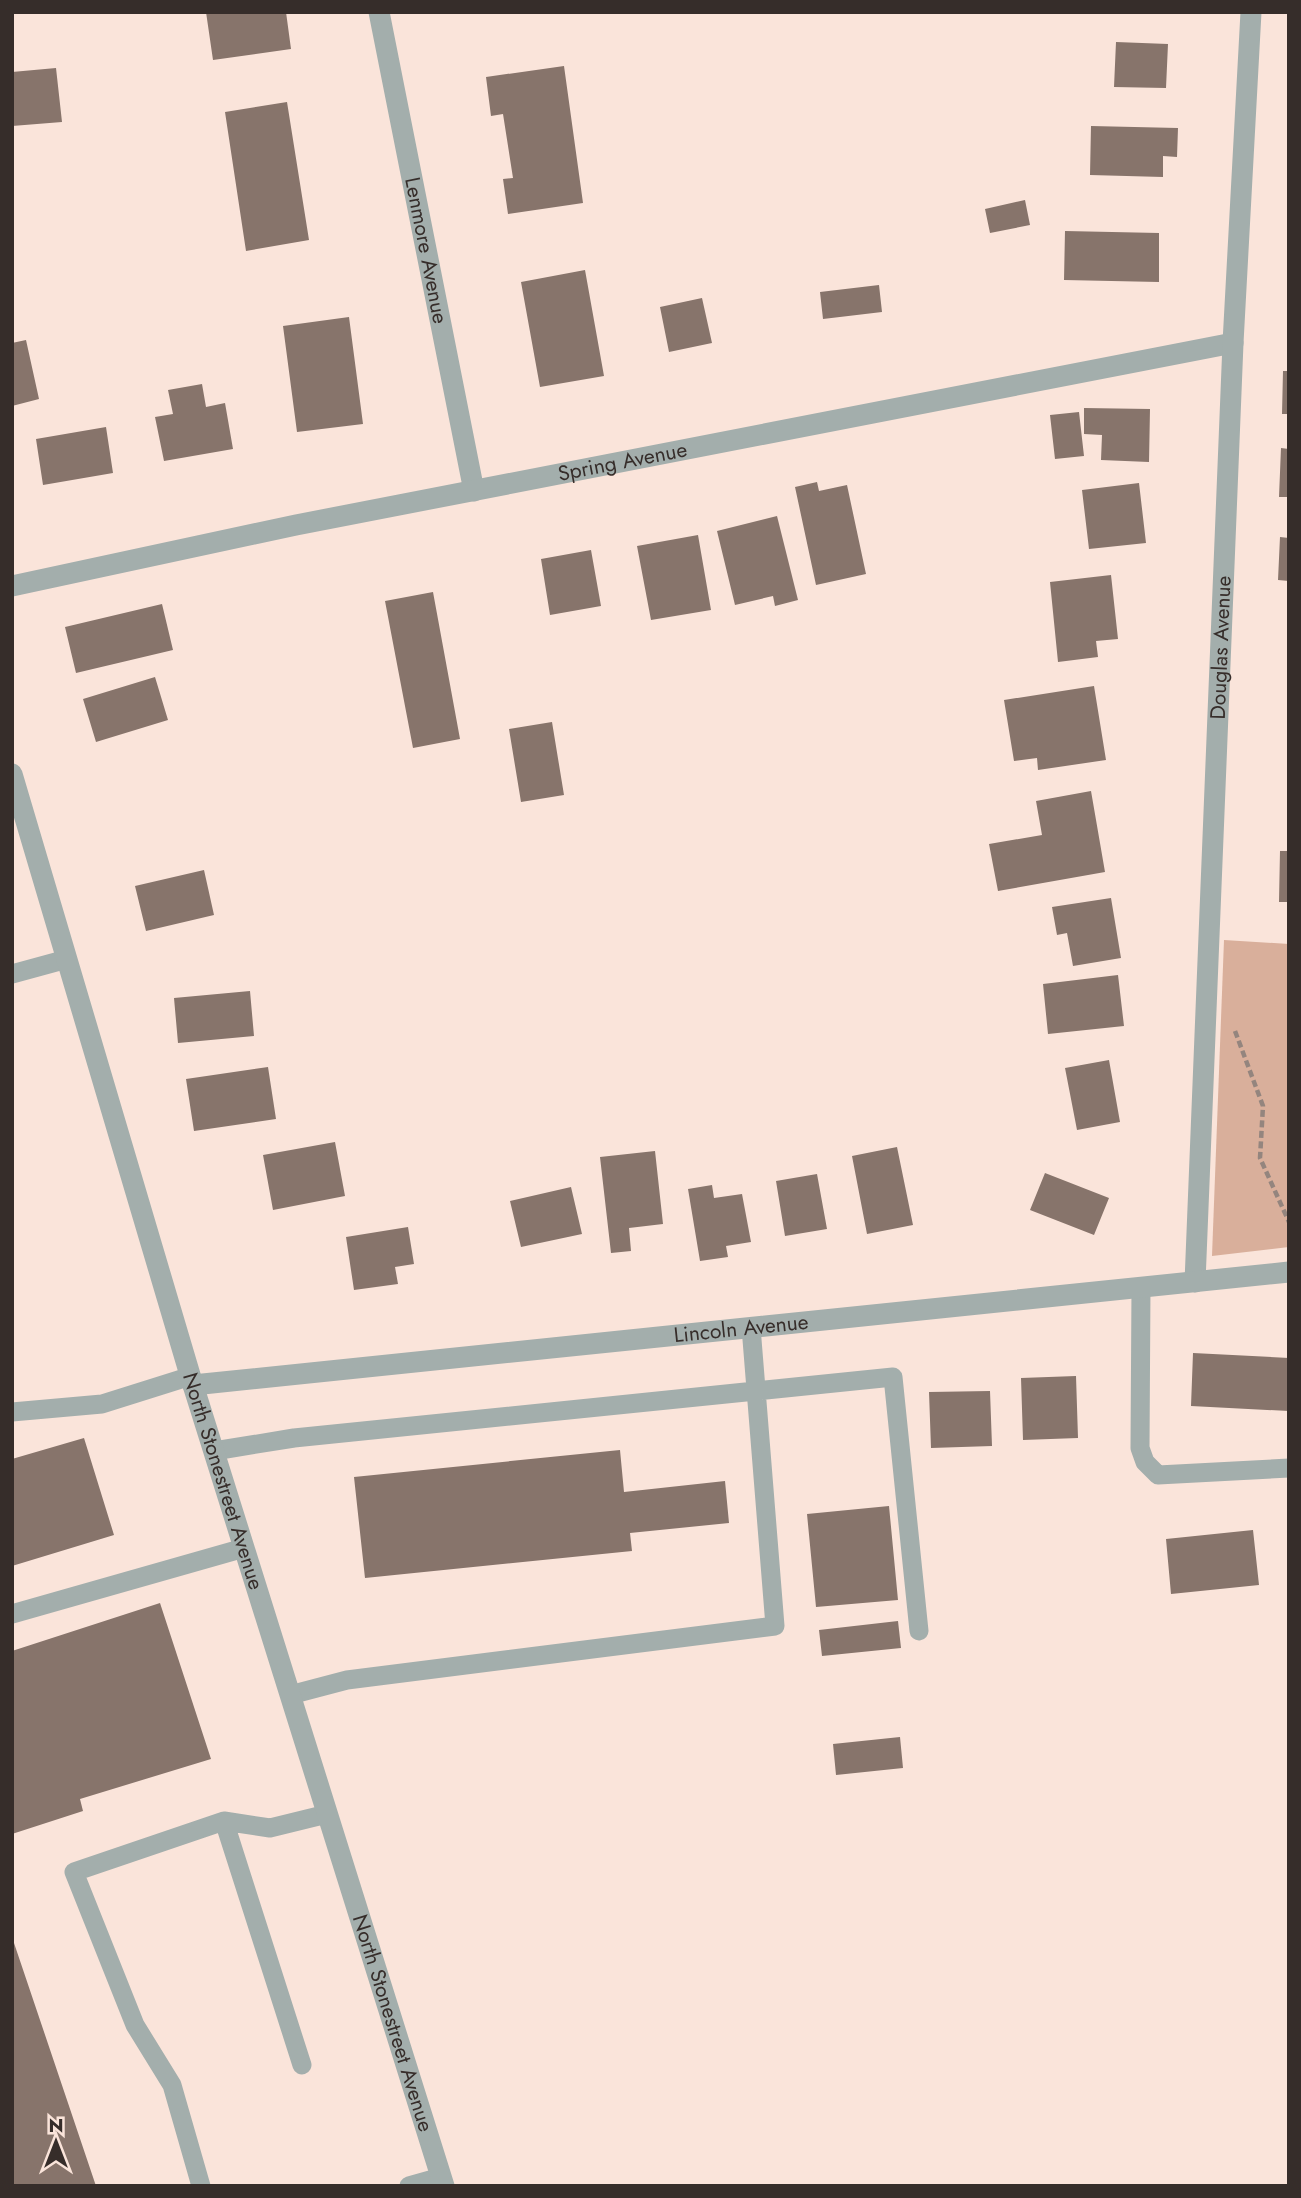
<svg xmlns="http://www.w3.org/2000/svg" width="1301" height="2198" font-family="Jost,sans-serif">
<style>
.green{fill:#d9af9b}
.building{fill:#87746b}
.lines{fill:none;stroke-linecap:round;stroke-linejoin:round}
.path{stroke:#94857e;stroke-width:4.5;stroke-dasharray:7 3.5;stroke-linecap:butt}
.lane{stroke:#a3aeac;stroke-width:19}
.street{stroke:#a3aeac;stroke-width:21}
.labels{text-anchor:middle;stroke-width:6;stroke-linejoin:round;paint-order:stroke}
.street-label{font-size:21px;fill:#362d2a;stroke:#fae4da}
</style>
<rect width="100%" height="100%" fill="#fae4da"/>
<path class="green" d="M 1224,940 L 1289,944 L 1289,1247 L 1212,1256 Z"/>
<path class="building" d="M 206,12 L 286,12 L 291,49 L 213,60 Z
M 1116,42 L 1168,44 L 1166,88 L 1114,87 Z
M 564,66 L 583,203 L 508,214 L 503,179 L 513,178 L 503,114 L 491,116 L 486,77 Z
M 56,68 L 62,122 L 12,126 L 12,72 Z
M 287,102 L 309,240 L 246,251 L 225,112 Z
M 1091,126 L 1178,128 L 1177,157 L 1163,156 L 1163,177 L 1090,175 Z
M 1025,200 L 1030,225 L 990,233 L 985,209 Z
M 1065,231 L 1159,233 L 1159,282 L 1064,280 Z
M 585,270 L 604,376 L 540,387 L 521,282 Z
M 879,285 L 882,312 L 823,319 L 820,292 Z
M 702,298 L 712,343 L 669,352 L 660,307 Z
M 349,317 L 363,424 L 297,432 L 283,326 Z
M 26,340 L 39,399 L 12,406 L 12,343 Z
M 1283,371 L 1289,371 L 1289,414 L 1282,414 Z
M 202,384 L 206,407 L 225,403 L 233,449 L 164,461 L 155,417 L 173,414 L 168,390 Z
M 1084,408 L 1150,409 L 1149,462 L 1101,460 L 1102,435 L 1084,434 Z
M 1079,412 L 1084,456 L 1055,459 L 1050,415 Z
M 106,427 L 113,473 L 43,485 L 36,439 Z
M 1281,448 L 1289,449 L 1289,497 L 1279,497 Z
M 817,482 L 819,491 L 847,485 L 866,574 L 816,585 L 795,487 Z
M 1139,483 L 1146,543 L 1089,549 L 1082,490 Z
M 777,516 L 798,600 L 775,606 L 773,596 L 735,605 L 717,531 Z
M 698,535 L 711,610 L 651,620 L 637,546 Z
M 1280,537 L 1289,538 L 1289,581 L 1278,580 Z
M 591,550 L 601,606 L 550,615 L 541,559 Z
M 1111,575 L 1118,639 L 1096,641 L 1098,657 L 1058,662 L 1050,582 Z
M 433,592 L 460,739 L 413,748 L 385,601 Z
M 162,604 L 173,650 L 76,673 L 65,627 Z
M 155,677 L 168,720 L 96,742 L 83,699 Z
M 1094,686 L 1106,760 L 1038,770 L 1037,758 L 1014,761 L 1004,700 Z
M 552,722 L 564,795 L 521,802 L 509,729 Z
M 1091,791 L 1105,872 L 998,891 L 989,844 L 1042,835 L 1036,801 Z
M 1280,851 L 1289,851 L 1289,902 L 1279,902 Z
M 204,870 L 214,915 L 146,931 L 135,886 Z
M 1111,898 L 1121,958 L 1073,966 L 1067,933 L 1057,935 L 1052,907 Z
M 1118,975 L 1124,1026 L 1048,1034 L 1043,984 Z
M 250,991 L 254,1036 L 178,1043 L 174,998 Z
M 1109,1060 L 1120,1122 L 1077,1130 L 1065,1068 Z
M 268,1067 L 276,1119 L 194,1131 L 186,1079 Z
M 335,1142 L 345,1196 L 273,1210 L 263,1155 Z
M 897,1147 L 913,1225 L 867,1234 L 852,1156 Z
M 655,1151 L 663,1224 L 629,1228 L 631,1251 L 611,1253 L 600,1157 Z
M 1045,1173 L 1109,1198 L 1094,1235 L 1030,1210 Z
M 817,1174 L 827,1229 L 785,1236 L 776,1181 Z
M 712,1185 L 714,1198 L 742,1194 L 751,1242 L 726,1246 L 728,1257 L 700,1261 L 688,1189 Z
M 571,1187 L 582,1234 L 521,1247 L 510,1201 Z
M 408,1227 L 414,1264 L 395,1267 L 398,1284 L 354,1290 L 346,1237 Z
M 1193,1353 L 1289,1358 L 1289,1411 L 1191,1406 Z
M 1076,1376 L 1078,1438 L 1023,1440 L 1021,1378 Z
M 990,1391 L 992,1446 L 931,1448 L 929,1392 Z
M 84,1438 L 114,1535 L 12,1566 L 12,1459 Z
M 620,1450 L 624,1492 L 725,1481 L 729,1523 L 630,1533 L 632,1551 L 365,1578 L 354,1477 Z
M 889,1506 L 898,1600 L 816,1607 L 807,1514 Z
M 1253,1530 L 1259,1585 L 1171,1594 L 1166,1539 Z
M 160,1603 L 211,1759 L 80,1799 L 83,1811 L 12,1834 L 12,1651 Z
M 898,1621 L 901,1648 L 822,1656 L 819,1630 Z
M 900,1737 L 903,1768 L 836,1775 L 833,1744 Z
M 12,1940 L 13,1940 L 96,2186 L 12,2186 Z"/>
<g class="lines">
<path class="path" d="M 1235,1031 L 1263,1106 L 1260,1158 L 1289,1222"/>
<path class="lane" d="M 12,974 L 67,959
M 1141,1287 L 1140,1448 L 1145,1462 L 1158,1475 L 1289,1468
M 12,1412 L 102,1404 L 191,1376
M 214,1451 L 294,1438 L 893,1377 L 919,1631
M 12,1614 L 244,1548
M 290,1695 L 347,1680 L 775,1626 L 751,1327
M 224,1821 L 302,2065
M 201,2186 L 172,2085 L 135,2025 L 74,1872 L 224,1821 L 270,1828 L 327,1814
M 409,2186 L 441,2177"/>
<g class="street">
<path id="s1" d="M 379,12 L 474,491"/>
<path id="s2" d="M 12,586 L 296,525 L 1233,343"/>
<path id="s3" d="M 12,774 L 193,1385 L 444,2186"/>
<path id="s4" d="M 1195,1282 L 1233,343 L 1251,12"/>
<path id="s5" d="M 193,1385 L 1289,1272"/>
</g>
</g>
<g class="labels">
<g class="street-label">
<text dy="7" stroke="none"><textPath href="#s1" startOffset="243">Lenmore Avenue</textPath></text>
<text dy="7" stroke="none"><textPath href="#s2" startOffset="623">Spring Avenue</textPath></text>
<text dy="7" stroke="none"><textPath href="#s4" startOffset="635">Douglas Avenue</textPath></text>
<text dy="7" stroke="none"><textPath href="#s5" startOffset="551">Lincoln Avenue</textPath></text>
<text dy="7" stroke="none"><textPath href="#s3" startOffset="738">North Stonestreet Avenue</textPath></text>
<text dy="7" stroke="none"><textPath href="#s3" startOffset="1306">North Stonestreet Avenue</textPath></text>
</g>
</g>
<rect width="1301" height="2198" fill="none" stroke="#362d2a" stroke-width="28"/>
<g transform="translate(56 2142)" stroke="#fae4da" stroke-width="5" paint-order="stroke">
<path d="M0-5L12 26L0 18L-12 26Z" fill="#362d2a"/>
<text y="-10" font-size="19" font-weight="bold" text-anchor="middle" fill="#362d2a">N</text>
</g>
</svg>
